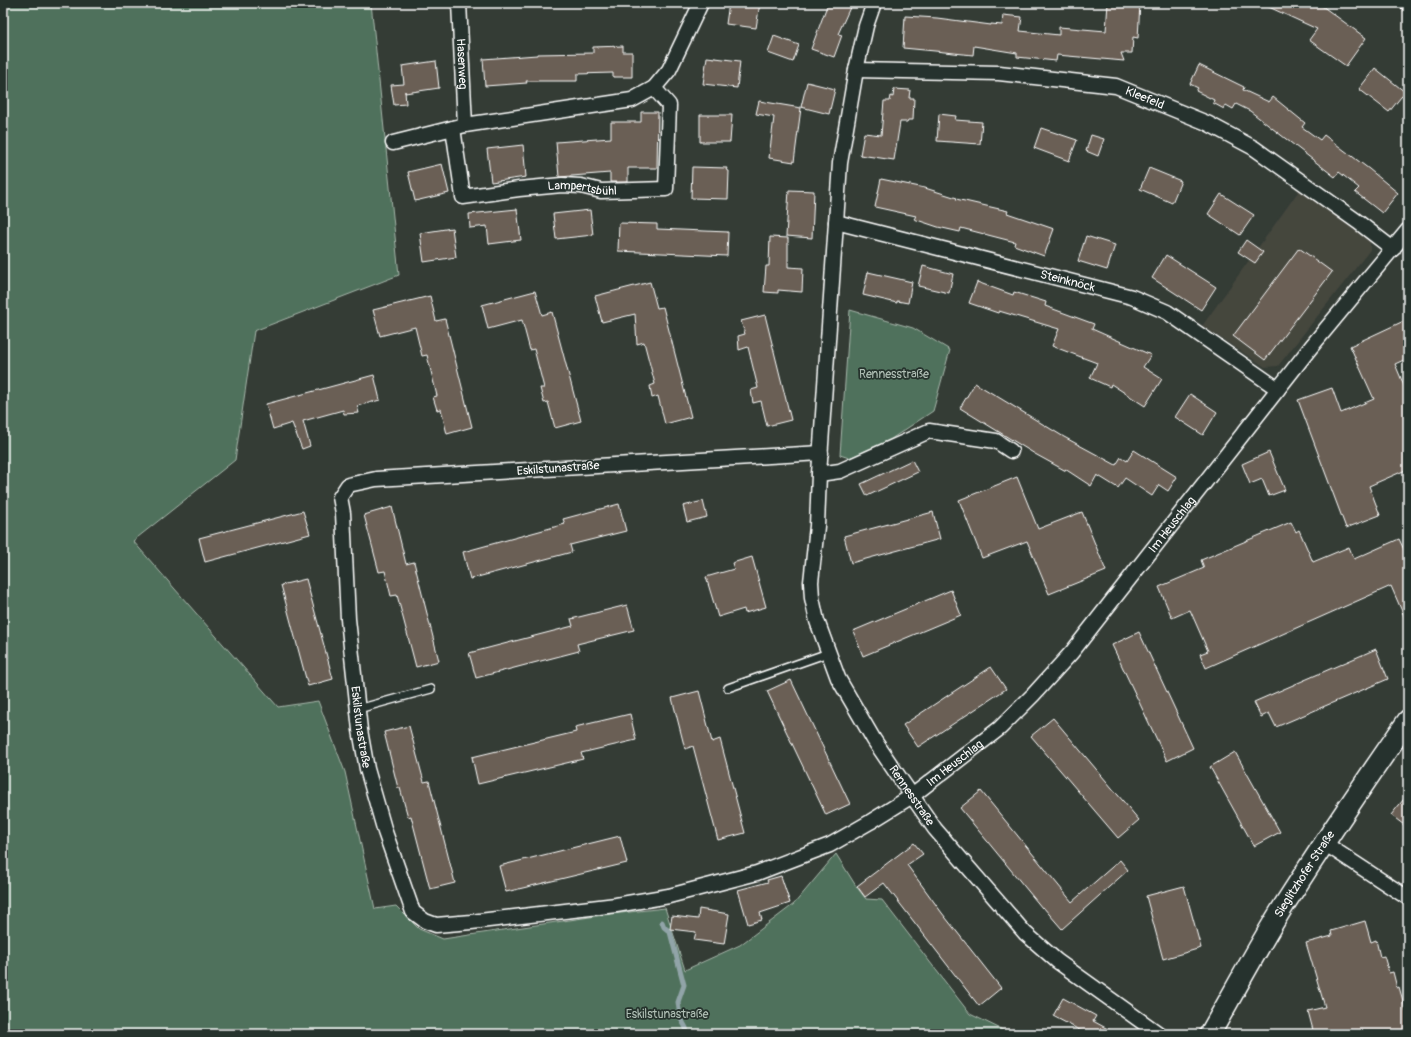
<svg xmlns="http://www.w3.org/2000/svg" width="1411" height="1037" font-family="Pangolin,sans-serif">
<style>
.built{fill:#44463e}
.green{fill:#50715b;stroke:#a8b8ad}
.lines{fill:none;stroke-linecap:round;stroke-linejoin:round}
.stream{stroke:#91a4a8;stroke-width:5}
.building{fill:#6a5f54;stroke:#fff}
.service-casing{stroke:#fff;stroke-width:10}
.minor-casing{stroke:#fff;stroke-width:17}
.secondary-casing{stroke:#fff;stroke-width:23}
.service{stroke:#26332d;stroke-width:7}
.minor{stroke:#26332d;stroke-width:14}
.secondary{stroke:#26332d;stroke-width:20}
.labels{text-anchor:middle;stroke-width:3.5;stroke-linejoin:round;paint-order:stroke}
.street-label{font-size:12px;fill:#fff;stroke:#26332d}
.park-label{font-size:12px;fill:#b0bfb5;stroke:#26332d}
</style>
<rect width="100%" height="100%" fill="#343c35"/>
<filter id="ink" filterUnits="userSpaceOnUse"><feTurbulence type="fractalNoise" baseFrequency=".025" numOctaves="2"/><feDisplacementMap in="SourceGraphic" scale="8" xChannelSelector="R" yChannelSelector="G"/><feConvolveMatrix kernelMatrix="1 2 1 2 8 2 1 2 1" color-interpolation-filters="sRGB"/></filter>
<g filter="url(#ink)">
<path class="built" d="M 1300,189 L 1370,239 L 1370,250 L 1278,366 L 1265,367 L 1202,326 Z"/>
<path class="green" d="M 3,3 L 371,3 L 399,275 L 254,331 L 235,460 L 133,541 L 278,707 L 318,701 L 345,772 L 375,909 L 396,906 L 419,929 L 443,939 L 603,915 L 665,908 L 685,970 L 740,945 L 794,904 L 836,854 L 856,886 L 866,899 L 882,900 L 970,1014 L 1011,1034 L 3,1034 Z
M 850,310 L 913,328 L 950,350 L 933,411 L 891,439 L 849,458 L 840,455 Z"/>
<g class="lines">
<path class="stream" d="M 662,922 L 664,927 L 670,932 L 684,985 L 678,1002 L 680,1017 L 686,1028 L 687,1034"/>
</g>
<path class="building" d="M 729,3 L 760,3 L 756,28 L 726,24 Z
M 828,3 L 852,3 L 838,34 L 842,35 L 834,57 L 811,49 Z
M 1108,3 L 1140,3 L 1138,38 L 1133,37 L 1132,53 L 1121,53 L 1124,61 L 1057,55 L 1056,61 L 1017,57 L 1017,53 L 974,46 L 973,55 L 935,51 L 903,48 L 905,16 L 937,18 L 991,25 L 991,24 L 1002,25 L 1003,15 L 1022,17 L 1020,31 L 1059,35 L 1059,27 L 1106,31 Z
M 1260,3 L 1318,3 L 1366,38 L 1346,66 L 1309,40 L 1317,29 Z
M 774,36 L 799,45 L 793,62 L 768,53 Z
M 623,46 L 623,52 L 632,52 L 632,77 L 613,77 L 613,73 L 577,74 L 577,81 L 526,81 L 527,83 L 485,86 L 483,59 L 537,55 L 537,54 L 593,53 L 593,47 Z
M 707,57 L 740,61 L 737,88 L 703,84 Z
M 436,61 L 439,88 L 405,93 L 405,91 L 406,104 L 394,105 L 391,85 L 404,84 L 402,66 Z
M 1199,65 L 1244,87 L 1243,90 L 1269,102 L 1273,97 L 1305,123 L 1302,127 L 1320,140 L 1324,135 L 1369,169 L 1398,193 L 1382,213 L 1355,192 L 1359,188 L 1339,172 L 1335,177 L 1250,111 L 1236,104 L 1233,109 L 1226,105 L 1224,109 L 1213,103 L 1214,100 L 1196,91 L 1198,88 L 1190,84 Z
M 1375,68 L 1405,92 L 1389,112 L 1359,89 Z
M 807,82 L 835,89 L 829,114 L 801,107 Z
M 894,89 L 910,90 L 909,98 L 914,98 L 913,120 L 908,120 L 907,122 L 900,122 L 894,160 L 860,155 L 864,133 L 881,135 L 884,101 L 890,101 L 891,96 L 893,97 Z
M 759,101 L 801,108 L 794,162 L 769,158 L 774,117 L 756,114 Z
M 641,112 L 658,112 L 657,168 L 628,168 L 628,182 L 610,182 L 610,173 L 559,177 L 556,142 L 611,138 L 611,122 L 641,122 Z
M 939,114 L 956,116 L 955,120 L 982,122 L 980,144 L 937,141 Z
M 700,115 L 732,115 L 730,142 L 700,142 Z
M 1041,128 L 1077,140 L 1069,161 L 1034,148 Z
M 1091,135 L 1104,139 L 1098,156 L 1086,151 Z
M 523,145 L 526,177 L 491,182 L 487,149 Z
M 442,164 L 449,193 L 415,201 L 408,172 Z
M 692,167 L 727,168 L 726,170 L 729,171 L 728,199 L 691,198 Z
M 1149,168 L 1181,181 L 1172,203 L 1140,189 Z
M 881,179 L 925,188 L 957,198 L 956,199 L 1008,211 L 1007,213 L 1054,229 L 1044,256 L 1014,245 L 1015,242 L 961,228 L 960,232 L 938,227 L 914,219 L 916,216 L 875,207 Z
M 789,190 L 814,191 L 812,238 L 786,236 Z
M 1221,194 L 1254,215 L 1240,235 L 1208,214 Z
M 517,209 L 521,240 L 489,244 L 487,226 L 470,228 L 469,214 Z
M 590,210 L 593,235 L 556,239 L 553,214 Z
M 619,223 L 657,224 L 657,229 L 728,232 L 727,256 L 618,251 Z
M 452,228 L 456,257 L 424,262 L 420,233 Z
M 1086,236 L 1115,245 L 1107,270 L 1078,261 Z
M 770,237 L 788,238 L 788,267 L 803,268 L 802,292 L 778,290 L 778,293 L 764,292 L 766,266 L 769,266 Z
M 1246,240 L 1263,252 L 1255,263 L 1238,252 Z
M 1299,248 L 1332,272 L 1265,360 L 1233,336 Z
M 1166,255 L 1216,287 L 1201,310 L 1152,278 Z
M 923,266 L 953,274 L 949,293 L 918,286 Z
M 868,272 L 912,282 L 908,303 L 897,301 L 897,303 L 863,295 Z
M 650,282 L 657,308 L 663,307 L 691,417 L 665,424 L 658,396 L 652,398 L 650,386 L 655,384 L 644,342 L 637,344 L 635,314 L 602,322 L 595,296 Z
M 977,282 L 1013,295 L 1014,292 L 1046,302 L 1045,306 L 1094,324 L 1092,329 L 1151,355 L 1143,367 L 1162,379 L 1145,406 L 1111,384 L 1110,387 L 1090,378 L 1097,363 L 1052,346 L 1059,329 L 999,311 L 998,313 L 969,303 Z
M 535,291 L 542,315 L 552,312 L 581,421 L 555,428 L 548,402 L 544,403 L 540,388 L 544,388 L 534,349 L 530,350 L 522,320 L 488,329 L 482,305 Z
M 430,296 L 436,321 L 445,319 L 472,427 L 447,434 L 441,409 L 437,410 L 433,397 L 437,396 L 427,355 L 422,356 L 415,327 L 380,336 L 373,310 Z
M 765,315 L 791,420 L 767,426 L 761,401 L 753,403 L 751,390 L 758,388 L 748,347 L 739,350 L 738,336 L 745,334 L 741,321 Z
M 1408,319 L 1408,358 L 1395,364 L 1408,395 L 1408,469 L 1369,486 L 1380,515 L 1346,528 L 1298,400 L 1332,388 L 1341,413 L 1374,399 L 1350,346 Z
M 374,375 L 380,400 L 357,406 L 359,413 L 344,414 L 343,410 L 303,421 L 310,446 L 302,449 L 292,423 L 273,429 L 266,404 Z
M 975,383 L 1064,437 L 1116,465 L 1121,457 L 1127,461 L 1134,450 L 1177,477 L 1168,491 L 1159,485 L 1152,496 L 1125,478 L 1118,488 L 1097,475 L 1091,486 L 1065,469 L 1066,471 L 1035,454 L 960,408 Z
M 1190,394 L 1217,412 L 1203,435 L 1175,417 Z
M 1269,452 L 1285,490 L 1269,496 L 1262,479 L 1250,484 L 1242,464 Z
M 912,460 L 918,472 L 867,496 L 861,484 Z
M 1017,477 L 1038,529 L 1082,512 L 1106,571 L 1049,594 L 1027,541 L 982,558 L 959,500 Z
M 703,501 L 707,517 L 687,522 L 683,506 Z
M 619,504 L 626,531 L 570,545 L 572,552 L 470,579 L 463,552 L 565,524 L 563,519 Z
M 392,507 L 406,564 L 414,562 L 439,661 L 416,667 L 397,595 L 391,596 L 385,571 L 379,572 L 364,515 Z
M 303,511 L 310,534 L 205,562 L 199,538 Z
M 933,512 L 940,539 L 851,563 L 844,536 Z
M 1291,522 L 1296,532 L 1299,530 L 1313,562 L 1349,547 L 1354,559 L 1399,539 L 1408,558 L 1408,625 L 1391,586 L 1206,668 L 1200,654 L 1208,651 L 1190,610 L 1172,618 L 1159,587 L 1204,568 L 1201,560 Z
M 752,557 L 766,607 L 745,613 L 744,609 L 718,617 L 706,577 L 734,569 L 732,563 Z
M 306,579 L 333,679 L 308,686 L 281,585 Z
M 951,590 L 961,615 L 863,656 L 853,631 Z
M 627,605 L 634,630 L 577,644 L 579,651 L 476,678 L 469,653 L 573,626 L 571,619 Z
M 1139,632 L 1193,748 L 1167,761 L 1112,645 Z
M 1376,649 L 1388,679 L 1276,727 L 1269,713 L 1261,717 L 1254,702 Z
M 991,667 L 1006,689 L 918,747 L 903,725 Z
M 791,680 L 850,804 L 826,815 L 767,691 Z
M 699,691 L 712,742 L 720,739 L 745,833 L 718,840 L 693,746 L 685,749 L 672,698 Z
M 630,714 L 636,740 L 581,753 L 583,759 L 478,784 L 472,757 L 576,732 L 575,727 Z
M 1053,718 L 1139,820 L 1118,838 L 1031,736 Z
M 409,726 L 424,782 L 429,781 L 455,883 L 430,889 L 411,816 L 408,817 L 400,788 L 398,788 L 384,732 Z
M 1235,752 L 1280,832 L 1254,846 L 1210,767 Z
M 981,791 L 1072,902 L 1120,860 L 1128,870 L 1062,929 L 1043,907 L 1042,908 L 960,808 Z
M 1408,794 L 1408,828 L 1391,815 Z
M 620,836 L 627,863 L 506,892 L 499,866 Z
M 914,843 L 923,854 L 907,865 L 942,913 L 1001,988 L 979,1006 L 884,883 L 865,897 L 857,886 Z
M 781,876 L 790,903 L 760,913 L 762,920 L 748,924 L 738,890 L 768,882 L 767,880 Z
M 1184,886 L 1201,948 L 1163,959 L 1146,896 Z
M 699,909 L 729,914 L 724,944 L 694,940 L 696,932 L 670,929 L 672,916 L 698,919 Z
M 1365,921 L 1371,942 L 1376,940 L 1380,957 L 1384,956 L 1389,973 L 1393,972 L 1397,988 L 1399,987 L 1408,1018 L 1408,1034 L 1314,1034 L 1308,1011 L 1325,1007 L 1306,943 L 1332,936 L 1331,931 Z
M 1063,998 L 1096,1016 L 1093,1021 L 1117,1034 L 1087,1034 L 1053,1016 Z"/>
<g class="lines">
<g class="service-casing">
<path id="service" d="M 728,688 L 828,653
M 358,709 L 431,689"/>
</g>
<g class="minor-casing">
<g id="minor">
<path id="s1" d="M 459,3 L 465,125"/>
<path id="s2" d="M 874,3 L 866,26 L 856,70 L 840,163 L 819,474 L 817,526 L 811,582 L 812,598 L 817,621 L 838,678 L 874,740 L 899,777 L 935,829 L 1025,933 L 1057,961 L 1159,1034"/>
<path d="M 1407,3 L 1408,4"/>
<path id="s3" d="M 856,70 L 999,73 L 1116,86 L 1207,123 L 1254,148 L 1358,222 L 1393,249"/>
<path id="s4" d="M 453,128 L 463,197 L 519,189 L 562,185 L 581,186 L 601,191 L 666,189 L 669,105 L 654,88"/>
<path d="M 393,143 L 465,125 L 632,100 L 654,88 L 669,70 L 701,3"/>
<path id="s5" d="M 836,222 L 1132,297 L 1167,312 L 1278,389"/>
<path id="s6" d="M 821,453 L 376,479 L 348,485 L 340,497 L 343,513 L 348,619 L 360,730 L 367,769 L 385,832 L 413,912 L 425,921 L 436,925 L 471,922 L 616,905 L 669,896 L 757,873 L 830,845 L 870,822 L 912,796 L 1000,728 L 1033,695 L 1072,652 L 1311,347 L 1408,230"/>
<path d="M 819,474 L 840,471 L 929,431 L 996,441 L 1011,451"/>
<path d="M 1324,843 L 1408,898"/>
</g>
</g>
<g class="secondary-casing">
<g id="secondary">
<path id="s7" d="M 1210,1034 C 1235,990 1259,945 1286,902 C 1325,841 1366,780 1408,720"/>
</g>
</g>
<use href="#service" class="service"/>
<use href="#minor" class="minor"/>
<use href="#secondary" class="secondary"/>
</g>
</g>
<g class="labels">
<g class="street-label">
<text dy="4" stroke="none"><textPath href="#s1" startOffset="61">Hasenweg</textPath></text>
<text dy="4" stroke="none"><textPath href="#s3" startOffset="292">Kleefeld</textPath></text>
<text dy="4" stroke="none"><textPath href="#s4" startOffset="190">Lampertsbühl</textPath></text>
<text dy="4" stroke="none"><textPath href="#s5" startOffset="239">Steinknöck</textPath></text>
<text transform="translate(558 468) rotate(-4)" y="4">Eskilstunastraße</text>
<text dy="4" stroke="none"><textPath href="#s6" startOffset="1817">Im Heuschlag</textPath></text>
<text dy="4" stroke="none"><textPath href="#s6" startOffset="720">Eskilstunastraße</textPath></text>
<text dy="4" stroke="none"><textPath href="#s6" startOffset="1493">Im Heuschlag</textPath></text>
<text dy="4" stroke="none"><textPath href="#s2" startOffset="823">Rennesstraße</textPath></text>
<text dy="4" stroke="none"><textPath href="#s7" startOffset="186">Sieglitzhofer Straße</textPath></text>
</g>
<g class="park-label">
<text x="894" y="378">Rennesstraße</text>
<text x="667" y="1018">Eskilstunastraße</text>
</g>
</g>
<rect width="1411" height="1037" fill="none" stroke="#26332d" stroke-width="16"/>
<rect x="8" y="8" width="1395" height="1021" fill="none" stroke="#fff" stroke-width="1.5" filter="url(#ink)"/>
</svg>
